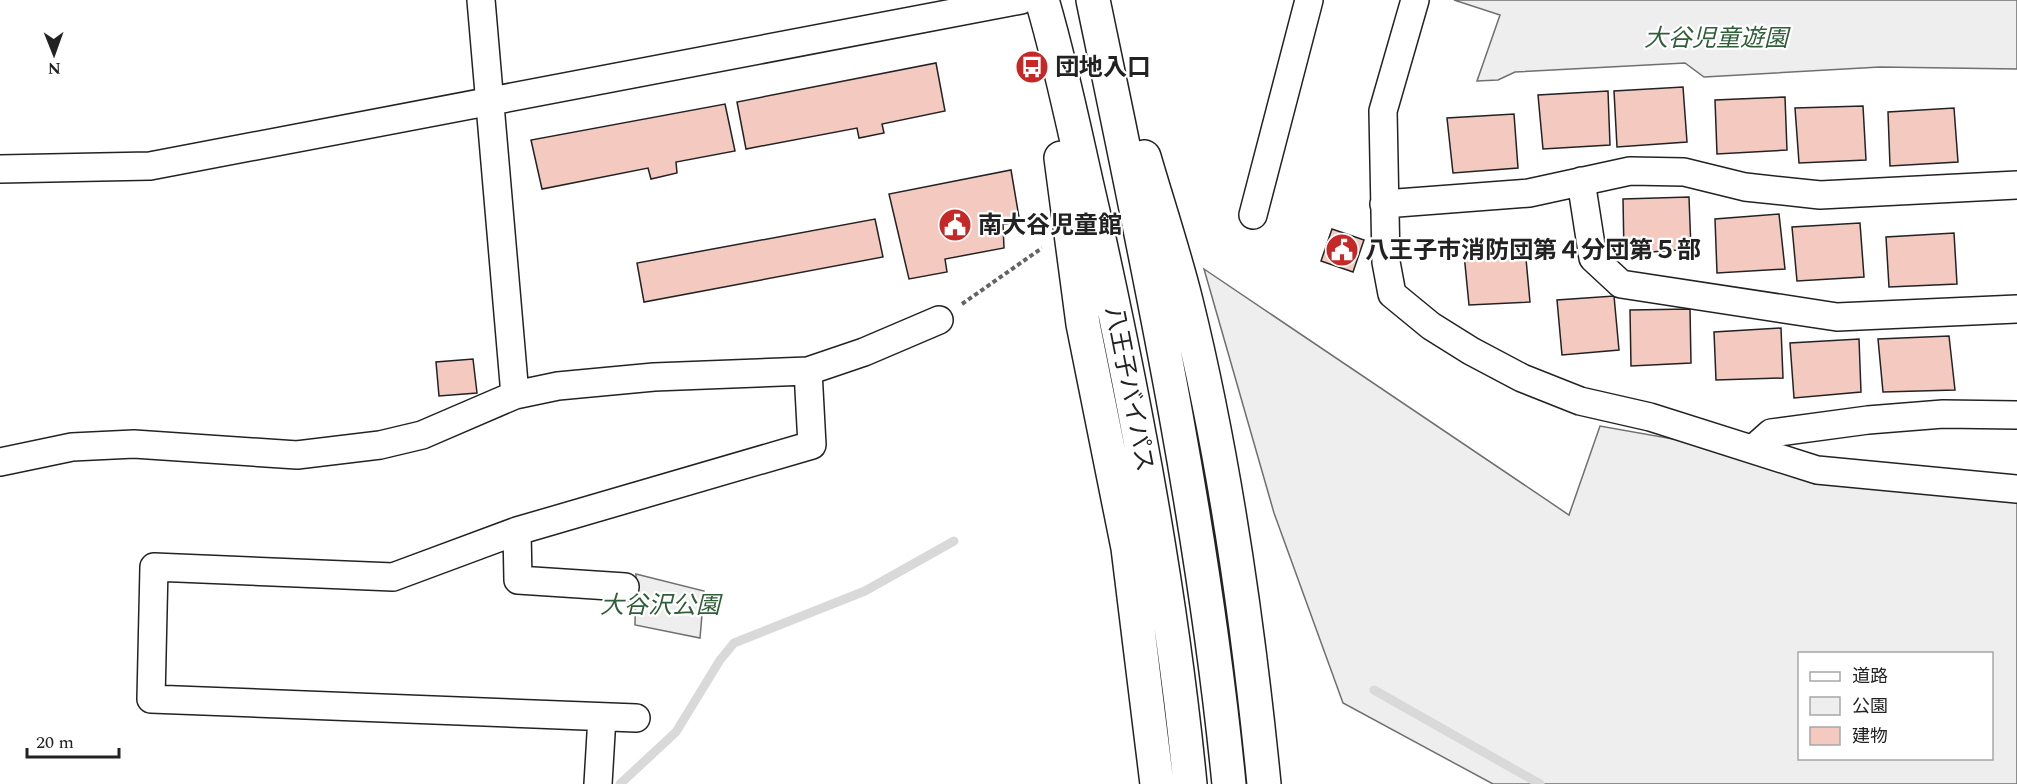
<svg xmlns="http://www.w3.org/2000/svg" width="2017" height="784" font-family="Spectral,'Noto Sans JP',serif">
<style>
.green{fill:#eee;stroke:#6f6f6f;stroke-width:1.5;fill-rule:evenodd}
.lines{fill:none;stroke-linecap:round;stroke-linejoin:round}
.stream{stroke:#d9d9d9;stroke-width:9}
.building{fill:#f3c9c0;stroke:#222;stroke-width:1.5}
.street-casing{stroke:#222;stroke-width:30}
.highway-casing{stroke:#222;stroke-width:36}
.path{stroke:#646464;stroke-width:4;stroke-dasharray:4.5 3;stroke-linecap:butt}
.street{stroke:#fff;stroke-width:27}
.highway{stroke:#fff;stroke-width:33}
.labels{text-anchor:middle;stroke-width:4.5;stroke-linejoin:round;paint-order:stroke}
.park-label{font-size:24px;font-style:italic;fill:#2f5e38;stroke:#fff}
.poi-label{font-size:24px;font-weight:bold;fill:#222;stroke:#fff;text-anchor:start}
.street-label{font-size:24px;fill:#222;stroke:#fff}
</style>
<rect width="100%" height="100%" fill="#fff"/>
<path class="green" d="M 1454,0 L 2017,0 L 2017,69 L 1880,67 L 1704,77 L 1685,63 L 1515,72 L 1498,80 L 1477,81 L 1500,15 Z
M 1204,269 L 1569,515 L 1600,426 L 2017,500 L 2017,784 L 1493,784 L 1343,703 L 1274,513 ZM 1800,654 L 1992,654 L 1992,758 L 1800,758 Z
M 636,574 L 704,591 L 700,638 L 635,625 Z"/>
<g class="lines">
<path class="stream" d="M 1374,690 L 1540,784
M 620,784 L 676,732 L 720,660 L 734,643 L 865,591 L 954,541"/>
</g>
<path class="building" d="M 936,63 L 945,111 L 882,124 L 884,133 L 859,138 L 857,128 L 746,149 L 737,102 Z
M 1683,87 L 1687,142 L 1617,147 L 1614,91 Z
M 1608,91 L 1610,145 L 1543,149 L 1538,95 Z
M 1785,97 L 1787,150 L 1717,154 L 1715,100 Z
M 725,104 L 735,151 L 676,162 L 677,173 L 651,179 L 648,168 L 542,189 L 531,140 Z
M 1863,106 L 1866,160 L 1799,163 L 1795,108 Z
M 1954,108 L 1958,162 L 1890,166 L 1888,112 Z
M 1514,114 L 1518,168 L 1453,173 L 1447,118 Z
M 1011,170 L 1020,223 L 1003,224 L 1004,248 L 945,259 L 947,272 L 909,279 L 889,194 Z
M 1689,197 L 1691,249 L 1624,254 L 1623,199 Z
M 1779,214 L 1785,269 L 1717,273 L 1715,219 Z
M 875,219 L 883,257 L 644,302 L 637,263 Z
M 1860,223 L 1864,277 L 1797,281 L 1792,227 Z
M 1332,229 L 1364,240 L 1353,272 L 1321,261 Z
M 1954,233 L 1957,284 L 1889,287 L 1886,237 Z
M 1525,248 L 1530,302 L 1469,305 L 1464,254 Z
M 1614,296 L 1619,350 L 1562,355 L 1557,300 Z
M 1690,309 L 1691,363 L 1631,366 L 1630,310 Z
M 1781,328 L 1783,378 L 1716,380 L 1714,332 Z
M 1949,336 L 1955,390 L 1883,392 L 1878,339 Z
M 1859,339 L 1861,392 L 1794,398 L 1790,343 Z
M 473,359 L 477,393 L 439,396 L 436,362 Z"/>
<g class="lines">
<g class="street-casing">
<path id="street" d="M 481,0 L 515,395
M 1415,0 L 1383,111 L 1386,262 L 1392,294 L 1431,326 L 1471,351 L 1522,378 L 1580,401 L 1650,417 L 1817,470 L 2017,489
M 0,169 L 150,166 L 1021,0
M 1581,181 L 1593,258 L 1621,284 L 1837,317 L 2017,309
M 1384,204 L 1529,193 L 1630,171 L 1684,172 L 1745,187 L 1820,195 L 2017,185
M 1253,215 L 1309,0
M 1753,449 L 1771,433 L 1868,420 L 1943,414 L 2017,415
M 0,462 L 72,447 L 134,444 L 297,455 L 380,445 L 422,435 L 515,395 L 558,386 L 654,377 L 808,371 L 864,352 L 939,320
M 517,531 L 518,580 L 625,587
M 636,718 L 151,699 L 154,567 L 393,577 L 517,531 L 812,445 L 808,371
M 598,784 L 602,717"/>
</g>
<g class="highway-casing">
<path id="highway" d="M 1042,0 C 1063,71 1077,144 1094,216 C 1136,405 1171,591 1190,784
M 1093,0 C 1147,260 1203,520 1229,784
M 1144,157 C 1158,205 1174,253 1186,301 C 1225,459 1248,622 1264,784
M 1061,158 L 1083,324 L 1128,548 L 1157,784"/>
</g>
<path class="path" d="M 962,304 L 1042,248"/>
<use href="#street" class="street"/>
<use href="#highway" class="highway"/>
</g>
<defs>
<g id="bus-disc" transform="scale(1.725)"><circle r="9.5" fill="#c62828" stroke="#fff"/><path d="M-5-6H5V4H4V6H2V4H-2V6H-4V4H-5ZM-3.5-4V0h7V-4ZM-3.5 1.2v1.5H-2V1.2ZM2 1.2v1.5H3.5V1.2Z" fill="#fff"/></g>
<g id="civic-disc" transform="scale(1.725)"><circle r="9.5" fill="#c62828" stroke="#fff"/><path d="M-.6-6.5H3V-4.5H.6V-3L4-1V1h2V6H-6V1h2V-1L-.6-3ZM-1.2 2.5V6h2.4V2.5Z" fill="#fff"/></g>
</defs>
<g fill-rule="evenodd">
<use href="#bus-disc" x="1032" y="67"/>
<use href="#civic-disc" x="955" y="225"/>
<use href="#civic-disc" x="1342" y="250"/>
</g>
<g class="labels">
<g class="park-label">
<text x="1716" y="46">大谷児童遊園</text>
<text x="660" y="613">大谷沢公園</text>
</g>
<g class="poi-label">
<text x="1055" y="75">団地入口</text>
<text x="978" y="233">南大谷児童館</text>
<text x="1365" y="258">八王子市消防団第４分団第５部</text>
</g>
<g class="street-label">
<text transform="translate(1130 389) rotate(79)" y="8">八王子バイパス</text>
</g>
</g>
<rect x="1798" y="652" width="195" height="108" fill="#ffffff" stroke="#a7a7a7" stroke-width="1.5"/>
<rect x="1810" y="672" width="30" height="9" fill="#ffffff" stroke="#a7a7a7" stroke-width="1.5"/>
<text x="1852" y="682" font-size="18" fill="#222222">道路</text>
<rect x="1810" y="697" width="30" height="18" fill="#eeeeee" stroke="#a7a7a7" stroke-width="1.5"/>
<text x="1852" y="712" font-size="18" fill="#222222">公園</text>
<rect x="1810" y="727" width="30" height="18" fill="#f3c9c0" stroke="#a7a7a7" stroke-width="1.5"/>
<text x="1852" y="742" font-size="18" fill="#222222">建物</text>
<g transform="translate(54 54) rotate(179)" stroke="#ffffff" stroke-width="4.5" paint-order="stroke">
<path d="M0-4.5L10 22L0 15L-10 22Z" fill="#222222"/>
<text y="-9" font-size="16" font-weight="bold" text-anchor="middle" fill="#222222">N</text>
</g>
<path d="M27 748v9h92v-9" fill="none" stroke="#222222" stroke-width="3"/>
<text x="36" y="748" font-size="18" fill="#222222" stroke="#ffffff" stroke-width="4.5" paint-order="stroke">20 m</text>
</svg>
